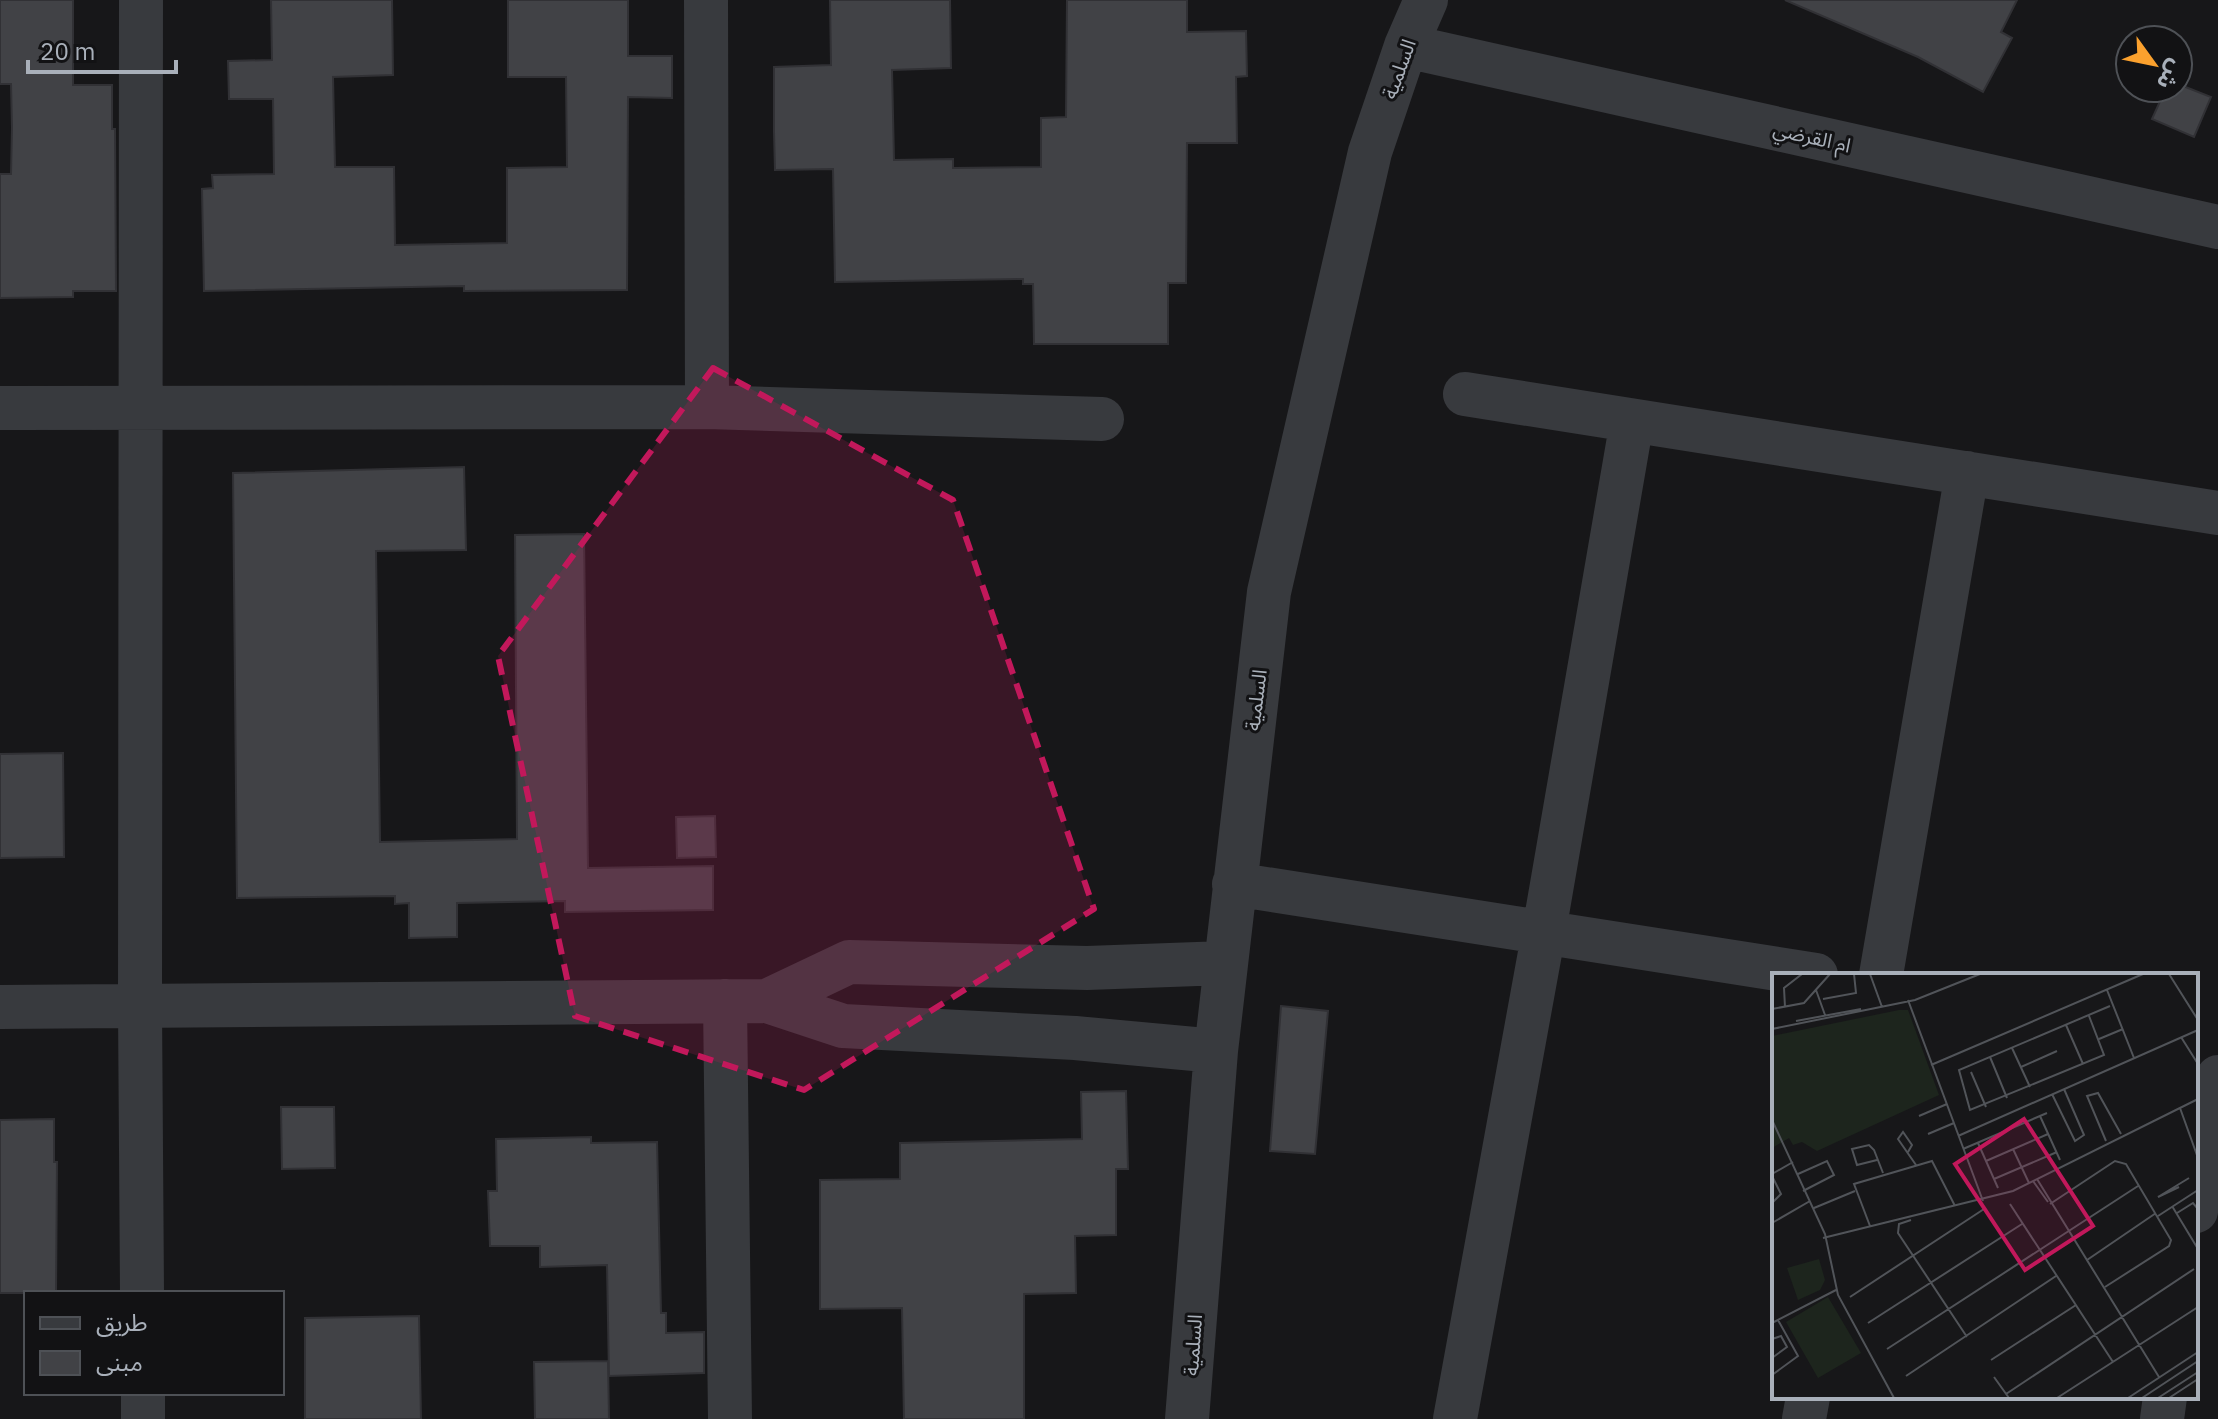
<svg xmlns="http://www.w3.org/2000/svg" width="2218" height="1419" font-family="'IBM Plex Sans','Noto Sans Arabic',sans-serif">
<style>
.building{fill:#414246;stroke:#313135;stroke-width:2}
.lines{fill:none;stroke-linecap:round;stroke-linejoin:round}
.minor{stroke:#383a3e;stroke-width:44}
.marked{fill:#c2185b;fill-opacity:0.2;stroke:#c2185b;stroke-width:6;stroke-dasharray:16 10;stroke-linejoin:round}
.labels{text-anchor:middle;stroke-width:6;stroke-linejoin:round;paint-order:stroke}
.street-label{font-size:20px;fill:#a9b0ba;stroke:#121214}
.inset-road{fill:none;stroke:#515459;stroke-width:2}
.view{fill:#c2185b;fill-opacity:0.15;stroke:#c2185b;stroke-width:4}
.inset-edge{fill:none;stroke:#a9b0ba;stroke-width:4}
</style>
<rect width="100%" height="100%" fill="#171719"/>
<path class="building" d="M 0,0 L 73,0 L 73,85 L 112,85 L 112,129 L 115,129 L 116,291 L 73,291 L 73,297 L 0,298 L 0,174 L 11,174 L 12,128 L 11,84 L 0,84 Z
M 271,0 L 392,0 L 393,75 L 333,77 L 334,123 L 335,167 L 394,167 L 395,245 L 507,243 L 507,168 L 567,167 L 566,77 L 508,77 L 508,0 L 628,0 L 628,56 L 672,56 L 672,98 L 628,97 L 627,290 L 464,291 L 464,286 L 204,291 L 202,189 L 213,188 L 212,175 L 274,174 L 273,99 L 229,99 L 228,61 L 272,60 Z
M 830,0 L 950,0 L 951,68 L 892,70 L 894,160 L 953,159 L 953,168 L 1041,167 L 1041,118 L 1066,117 L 1067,0 L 1187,0 L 1187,32 L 1246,31 L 1247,76 L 1236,77 L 1237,143 L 1187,143 L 1186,283 L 1168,283 L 1168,344 L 1034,344 L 1033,284 L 1023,284 L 1023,279 L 835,282 L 833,169 L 775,170 L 774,132 L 774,67 L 831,65 Z
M 1785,0 L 2017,0 L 2001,32 L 2012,38 L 1983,92 L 1918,57 Z
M 2178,84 L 2211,97 L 2194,137 L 2152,119 L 2166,88 L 2178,88 Z
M 464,467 L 466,550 L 376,551 L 380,842 L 517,839 L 515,535 L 584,534 L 588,868 L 713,866 L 713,910 L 565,912 L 565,901 L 457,903 L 457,937 L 409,938 L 409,903 L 395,904 L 395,896 L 237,898 L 233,473 Z
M 63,753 L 64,857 L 0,858 L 0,754 Z
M 715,816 L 716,857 L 677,858 L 676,817 Z
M 1281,1006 L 1328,1011 L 1315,1154 L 1270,1151 Z
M 1126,1091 L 1128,1169 L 1116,1169 L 1116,1235 L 1075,1236 L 1076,1293 L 1024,1294 L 1024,1419 L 904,1419 L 902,1308 L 820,1309 L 820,1180 L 900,1179 L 900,1143 L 1082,1139 L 1081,1092 Z
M 281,1107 L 334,1107 L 335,1168 L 282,1169 Z
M 54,1119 L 54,1162 L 57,1162 L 56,1293 L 0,1293 L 0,1120 Z
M 591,1137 L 591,1143 L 657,1142 L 661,1313 L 666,1313 L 666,1333 L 704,1332 L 704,1373 L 609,1376 L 607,1265 L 540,1267 L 540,1246 L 490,1246 L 488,1191 L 497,1191 L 496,1139 Z
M 419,1316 L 421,1419 L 305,1419 L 305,1318 Z
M 608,1361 L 609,1419 L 535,1419 L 534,1362 Z"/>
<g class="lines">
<path class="minor" d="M 141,0 L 140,1006 L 142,1293
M 706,0 L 707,407
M 1406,46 L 2218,227
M 1465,394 L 2218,513
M 0,408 L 707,407 L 1102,419
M 1234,884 L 1816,975
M 1881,975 L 1967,473
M 725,1001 L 730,1419
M 767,1001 L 849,962 L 1087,968 L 1225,963
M 0,1007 L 767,1001 L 843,1026 L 1075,1038 L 1216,1051
M 2196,1211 L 2218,1077
M 143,1393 L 143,1419
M 1187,1419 L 1216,1051 L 1269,592 L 1370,152 L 1406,46 L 1426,0
M 1455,1419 L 1544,931 L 1632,421
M 1804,1419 L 1808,1397
M 2162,1419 L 2165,1397"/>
</g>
<path class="marked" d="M 713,368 L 953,500 L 1094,909 L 804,1090 L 575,1016 L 498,656 Z"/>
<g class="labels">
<g class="street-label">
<text transform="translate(1399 69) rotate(-70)" y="7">السلمية</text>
<text transform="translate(1812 137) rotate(13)" y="7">ام القرضي</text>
<text transform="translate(1256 700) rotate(-83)" y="7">السلمية</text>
<text transform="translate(1193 1345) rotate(-86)" y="7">السلمية</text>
</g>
</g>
<g transform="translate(1772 973)">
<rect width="426" height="426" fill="#171719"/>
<path d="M 127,37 L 136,37 L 167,122 L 45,178 L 30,169 L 21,172 L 17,165 L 0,175 L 0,63 ZM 47,286 L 53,307 L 48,317 L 26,327 L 15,295 ZM 56,324 L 89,380 L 46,405 L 14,349 Z" fill="#1d251d"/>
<path class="inset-road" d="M 98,1 L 110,34M 397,1 L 426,47M 44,17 L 53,42M 335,17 L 362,85M 51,26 L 84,20 L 82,1M 136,27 L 211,228M 13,34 L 12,15 L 30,1M 0,36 L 32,30 L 58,1M 317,43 L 332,82 L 198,137 L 187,97 L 338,33M 24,48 L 89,36M 294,52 L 311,91M 0,56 L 143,27 L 208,1M 409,64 L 426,91M 327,66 L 351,56M 240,75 L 258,114M 218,84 L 235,125M 159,92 L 371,1M 249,94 L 285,78M 199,99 L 214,134M 280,121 L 303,168 L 312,162 L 292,116M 408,135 L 426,185M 147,143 L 175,131M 268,143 L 288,187M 0,147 L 53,261 L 66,322 L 122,425M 156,161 L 182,150M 186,163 L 426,57M 334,168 L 315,123 L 326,120 L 349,161M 206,170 L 226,215M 191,176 L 275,140M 241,176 L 257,210M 136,179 L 140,172 L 131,159 L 126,166 L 144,192M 105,187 L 85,192 L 80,176 L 97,172 L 102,177 L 111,200M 214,188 L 276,161M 0,201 L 21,189M 26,201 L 55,188 L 62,202 L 31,218M 0,203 L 9,221 L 0,230M 222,206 L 285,179M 265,206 L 387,404M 261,208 L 276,229M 407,214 L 386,224 L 417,205M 238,231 L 341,389M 278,231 L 343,188 L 354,191 L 399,267 L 397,273 L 333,314M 400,233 L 426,276M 42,235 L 83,218M 405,240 L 421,230 L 426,236M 386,243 L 426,217M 139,247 L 127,251 L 126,260 L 195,364M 0,250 L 38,228M 98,253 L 82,211 L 160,188 L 183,233M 51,265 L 241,218 L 426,126M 315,287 L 384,240M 78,324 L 212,236M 0,350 L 64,317M 96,350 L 250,251M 0,366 L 9,363 L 15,374 L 0,385M 115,376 L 366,213M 219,387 L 304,332M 0,402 L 26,383 L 6,347M 134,403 L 284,303M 222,404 L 237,425M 234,421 L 422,296M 285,425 L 426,334M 356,425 L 426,379M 370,425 L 426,388M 386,425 L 426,399M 397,425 L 426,406"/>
<path class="view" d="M 252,146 L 321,253 L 253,297 L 183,191 Z"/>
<rect width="426" height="426" class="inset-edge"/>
</g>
<rect x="24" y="1291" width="260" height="104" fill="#121214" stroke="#4e5156" stroke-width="2"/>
<rect x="40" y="1317" width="40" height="12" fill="#383a3e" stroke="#4e5156" stroke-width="2"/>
<text x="96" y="1331" font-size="24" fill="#a9b0ba">طريق</text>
<rect x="40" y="1351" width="40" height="24" fill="#414246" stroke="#4e5156" stroke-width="2"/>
<text x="96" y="1371" font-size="24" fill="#a9b0ba">مبنى</text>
<g transform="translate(2154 64) rotate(123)"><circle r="38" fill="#121214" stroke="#4e5156" stroke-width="2"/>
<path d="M0-6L14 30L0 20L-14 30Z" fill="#fba12e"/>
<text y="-12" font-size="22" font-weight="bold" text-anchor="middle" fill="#a9b0ba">ش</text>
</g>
<path d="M28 60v12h148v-12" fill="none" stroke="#a9b0ba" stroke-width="4"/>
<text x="40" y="60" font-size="24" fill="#a9b0ba" stroke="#121214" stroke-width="6" paint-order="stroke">20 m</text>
</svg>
